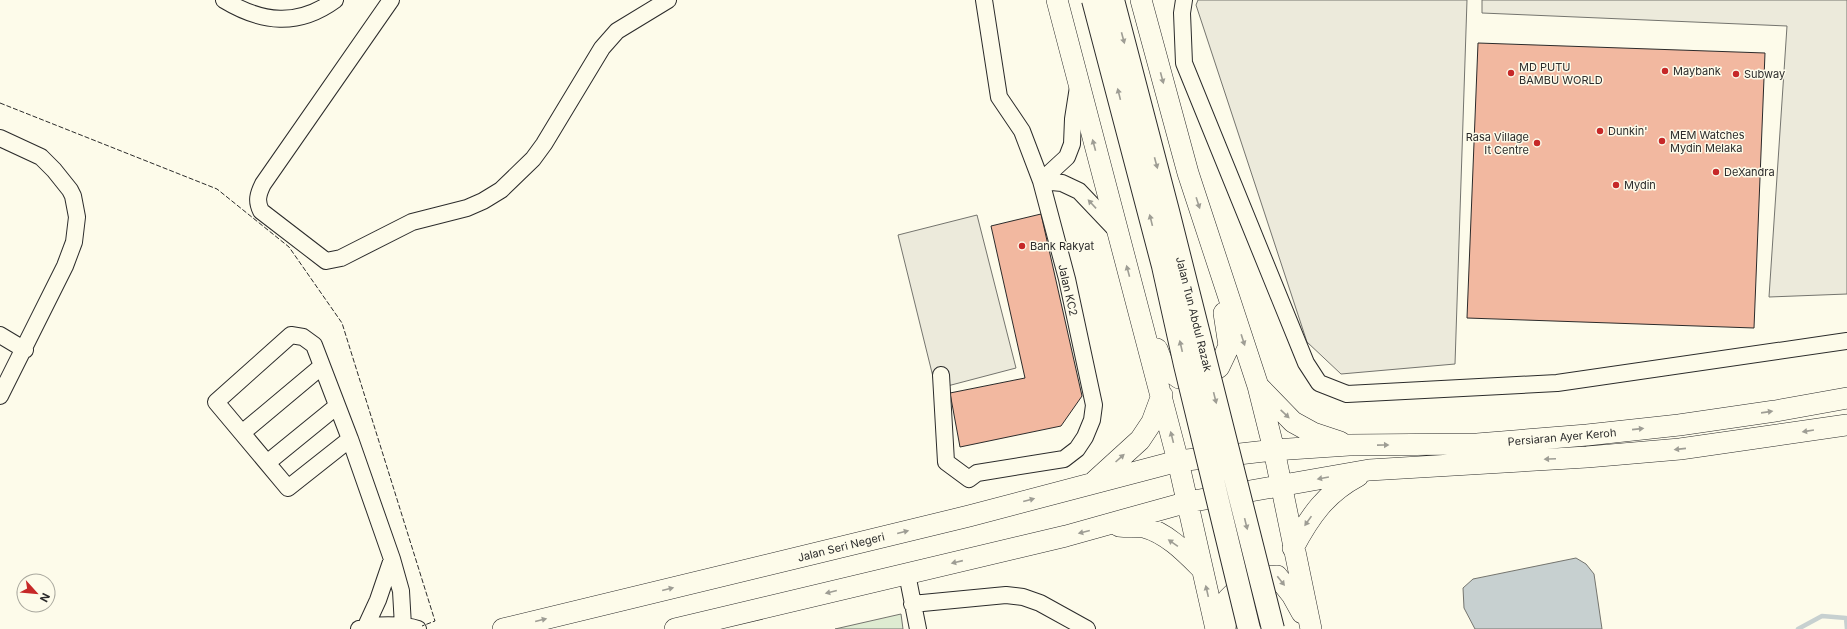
<svg xmlns="http://www.w3.org/2000/svg" width="1847" height="629" font-family="Inter,sans-serif">
<style>
.green{fill:#deebd1;stroke:#74746e}
.parking{fill:#eceadb;stroke:#74746e}
.water{fill:#c7d0d0;stroke:#74746e}
.lines{fill:none;stroke-linecap:round;stroke-linejoin:round}
.stream{stroke:#c7d0d0;stroke-width:4.5}
.building{fill:#f2b8a0;stroke:#2b2b2b}
.minor-casing{stroke:#2b2b2b;stroke-width:18}
.major-casing{stroke:#2b2b2b;stroke-width:22}
.minor{stroke:#fdfbea;stroke-width:16}
.major{stroke:#fdfbea;stroke-width:21}
.highway-bridge-casing{stroke:#2b2b2b;stroke-width:24;stroke-linecap:butt}
.highway-bridge{stroke:#fdfbea;stroke-width:22}
.fence{stroke:#2b2b2b;stroke-width:1;stroke-dasharray:5 2;stroke-linecap:butt}
.oneway{fill:#9e9d94}
.poi-dot{fill:#c62828;stroke:#fdfbea;stroke-width:1.5}
.labels{text-anchor:middle;stroke-width:3;stroke-linejoin:round;paint-order:stroke}
.poi-label{font-size:11px;fill:#2b2b2b;stroke:#fdfbea;text-anchor:start}
.street-label{font-size:11px;fill:#2b2b2b;stroke:#fdfbea}
</style>
<rect width="100%" height="100%" fill="#fdfbea"/>
<path class="green" d="M 901,614 L 903,629 L 835,629 Z"/>
<path class="parking" d="M 1198,0 L 1467,0 L 1455,364 L 1341,374 L 1307,342 L 1196,5 Z
M 1482,0 L 1847,0 L 1847,294 L 1769,297 L 1787,26 L 1482,13 Z
M 977,215 L 1016,368 L 936,389 L 898,235 Z"/>
<path class="water" d="M 1576,558 L 1586,564 L 1594,574 L 1602,629 L 1475,629 L 1464,608 L 1463,588 L 1473,579 Z"/>
<g class="lines">
<path class="stream" d="M 1798,629 L 1822,616 L 1846,618 L 1847,629"/>
</g>
<path class="building" d="M 1478,43 L 1765,53 L 1754,328 L 1467,318 Z
M 1041,214 L 1082,396 L 1061,426 L 960,447 L 950,393 L 1025,378 L 991,226 Z"/>
<g class="lines">
<g class="minor-casing">
<path id="minor" d="M 224,0 C 262,23 298,27 335,0
M 391,0 L 263,184 C 258,194 256,201 261,211 L 326,261 L 341,258 L 412,222 L 467,208 L 483,201 L 501,190 L 533,159 L 544,144 L 602,48 L 617,31 L 668,0
M 1184,0 L 1182,13 L 1184,63 L 1306,363 L 1319,383 L 1347,394 L 1557,383 L 1847,341
M 0,138 L 41,157 L 54,170 L 70,190 L 73,196 L 77,217 L 74,242 L 65,266 L 0,396
M 1041,181 L 1067,157 L 1072,144 L 1073,119 L 1078,87
M 1041,181 L 1062,183 L 1079,191 L 1117,231
M 0,335 L 25,350
M 941,375 L 946,462 L 969,479 L 977,473 L 1064,459 L 1077,449 L 1085,437 L 1092,420 L 1094,405 L 1067,279 L 1041,181 L 1022,131 L 999,97 L 984,0
M 242,433 L 322,366
M 350,439 L 288,488 L 216,402 L 291,335 L 303,337 L 314,345 L 350,439 L 392,559 L 401,591 L 403,626
M 267,463 L 337,406
M 907,574 L 918,629
M 912,604 L 1006,595 L 1023,597 L 1040,603 L 1087,629
M 366,626 L 378,600 L 392,559
M 359,629 C 372,624 404,624 418,629"/>
</g>
<g class="major-casing">
<path id="major" d="M 1057,0 L 1178,461 L 1216,629
M 1141,0 L 1188,173 L 1258,386 L 1274,450 L 1311,629
M 1157,349 L 1164,367 L 1179,378 L 1201,379 L 1219,367 L 1229,346 L 1224,313
M 1260,388 L 1293,422 L 1313,433 L 1340,442
M 1095,481 L 1140,440 L 1152,422 L 1162,395
M 1119,526 C 1127,527 1136,526 1144,527 C 1167,533 1186,553 1202,569
M 1293,548 C 1310,516 1326,493 1358,476
M 503,629 L 969,516 L 1178,461 L 1274,450 L 1349,445 L 1477,444 L 1587,435 L 1679,425 L 1775,411 L 1847,398
M 675,629 L 1066,536 L 1188,502 L 1369,470 L 1587,457 L 1680,449 L 1847,425
M 1225,629 L 1228,599 L 1249,578 L 1277,576 L 1292,595 L 1302,613"/>
</g>
<use href="#minor" class="minor"/>
<use href="#major" class="major"/>
<g class="highway-bridge-casing">
<path id="highway-bridge" d="M 1093,0 L 1163,266 L 1185,365 L 1249,629
M 1113,0 L 1168,211 L 1273,629"/>
</g>
<use href="#highway-bridge" class="highway-bridge"/>
<path class="fence" d="M 0,103 L 217,189 L 289,247 L 342,323 L 435,621 L 422,626"/>
</g>
<defs><path id="oneway-solid" d="M-6-.8H1V-3.2L6.5 0L1 3.2V.8H-6Z"/></defs>
<g class="oneway">
<use href="#oneway-solid" transform="translate(1123 38) rotate(75)"/>
<use href="#oneway-solid" transform="translate(1162 78) rotate(75)"/>
<use href="#oneway-solid" transform="translate(1119 94) rotate(-104)"/>
<use href="#oneway-solid" transform="translate(1094 145) rotate(-105)"/>
<use href="#oneway-solid" transform="translate(1156 163) rotate(75)"/>
<use href="#oneway-solid" transform="translate(1198 203) rotate(72)"/>
<use href="#oneway-solid" transform="translate(1092 204) rotate(-133)"/>
<use href="#oneway-solid" transform="translate(1151 220) rotate(-104)"/>
<use href="#oneway-solid" transform="translate(1128 271) rotate(-105)"/>
<use href="#oneway-solid" transform="translate(1243 340) rotate(72)"/>
<use href="#oneway-solid" transform="translate(1181 346) rotate(-103)"/>
<use href="#oneway-solid" transform="translate(1215 398) rotate(76)"/>
<use href="#oneway-solid" transform="translate(1767 412) rotate(-8)"/>
<use href="#oneway-solid" transform="translate(1285 414) rotate(43)"/>
<use href="#oneway-solid" transform="translate(1638 429) rotate(-6)"/>
<use href="#oneway-solid" transform="translate(1808 431) rotate(171)"/>
<use href="#oneway-solid" transform="translate(1172 437) rotate(-104)"/>
<use href="#oneway-solid" transform="translate(1383 445) rotate(-1)"/>
<use href="#oneway-solid" transform="translate(1680 449) rotate(174)"/>
<use href="#oneway-solid" transform="translate(1120 458) rotate(-42)"/>
<use href="#oneway-solid" transform="translate(1550 459) rotate(177)"/>
<use href="#oneway-solid" transform="translate(1323 478) rotate(170)"/>
<use href="#oneway-solid" transform="translate(1029 500) rotate(-15)"/>
<use href="#oneway-solid" transform="translate(1308 521) rotate(125)"/>
<use href="#oneway-solid" transform="translate(1246 524) rotate(76)"/>
<use href="#oneway-solid" transform="translate(903 532) rotate(-14)"/>
<use href="#oneway-solid" transform="translate(1084 532) rotate(166)"/>
<use href="#oneway-solid" transform="translate(1173 543) rotate(-145)"/>
<use href="#oneway-solid" transform="translate(957 562) rotate(167)"/>
<use href="#oneway-solid" transform="translate(1281 581) rotate(52)"/>
<use href="#oneway-solid" transform="translate(668 589) rotate(-14)"/>
<use href="#oneway-solid" transform="translate(1207 591) rotate(-103)"/>
<use href="#oneway-solid" transform="translate(831 592) rotate(166)"/>
<use href="#oneway-solid" transform="translate(541 620) rotate(-14)"/>
</g>
<g class="poi-dot">
<circle cx="1665" cy="71" r="4"/>
<circle cx="1511" cy="73" r="4"/>
<circle cx="1736" cy="74" r="4"/>
<circle cx="1600" cy="131" r="4"/>
<circle cx="1662" cy="141" r="4"/>
<circle cx="1537" cy="143" r="4"/>
<circle cx="1716" cy="172" r="4"/>
<circle cx="1616" cy="185" r="4"/>
<circle cx="1022" cy="246" r="4"/>
</g>
<g class="labels">
<g class="poi-label">
<text x="1519" y="71">MD PUTU<tspan x="1519" dy="13">BAMBU WORLD</tspan></text>
<text x="1673" y="75">Maybank</text>
<text x="1744" y="78">Subway</text>
<text x="1608" y="135">Dunkin'</text>
<text x="1670" y="139">MEM Watches<tspan x="1670" dy="13">Mydin Melaka</tspan></text>
<text x="1529" y="141" text-anchor="end">Rasa Village<tspan x="1529" dy="13">It Centre</tspan></text>
<text x="1724" y="176">DeXandra</text>
<text x="1624" y="189">Mydin</text>
<text x="1030" y="250">Bank Rakyat</text>
</g>
<g class="street-label">
<text transform="translate(1068 290) rotate(77)" y="4">Jalan KC2</text>
<text transform="translate(1194 314) rotate(76)" y="4">Jalan Tun Abdul Razak</text>
<text transform="translate(1562 437) rotate(-5)" y="4">Persiaran Ayer Keroh</text>
<text transform="translate(841 547) rotate(-14)" y="4">Jalan Seri Negeri</text>
</g>
</g>
<g transform="translate(36 593) rotate(117)"><circle r="19" fill="#fdfbea" stroke="#a9a89e"/>
<path d="M0-3L7 15L0 10L-7 15Z" fill="#c62828"/>
<text y="-6" font-size="11" font-weight="bold" text-anchor="middle" fill="#2b2b2b">N</text>
</g>
</svg>
